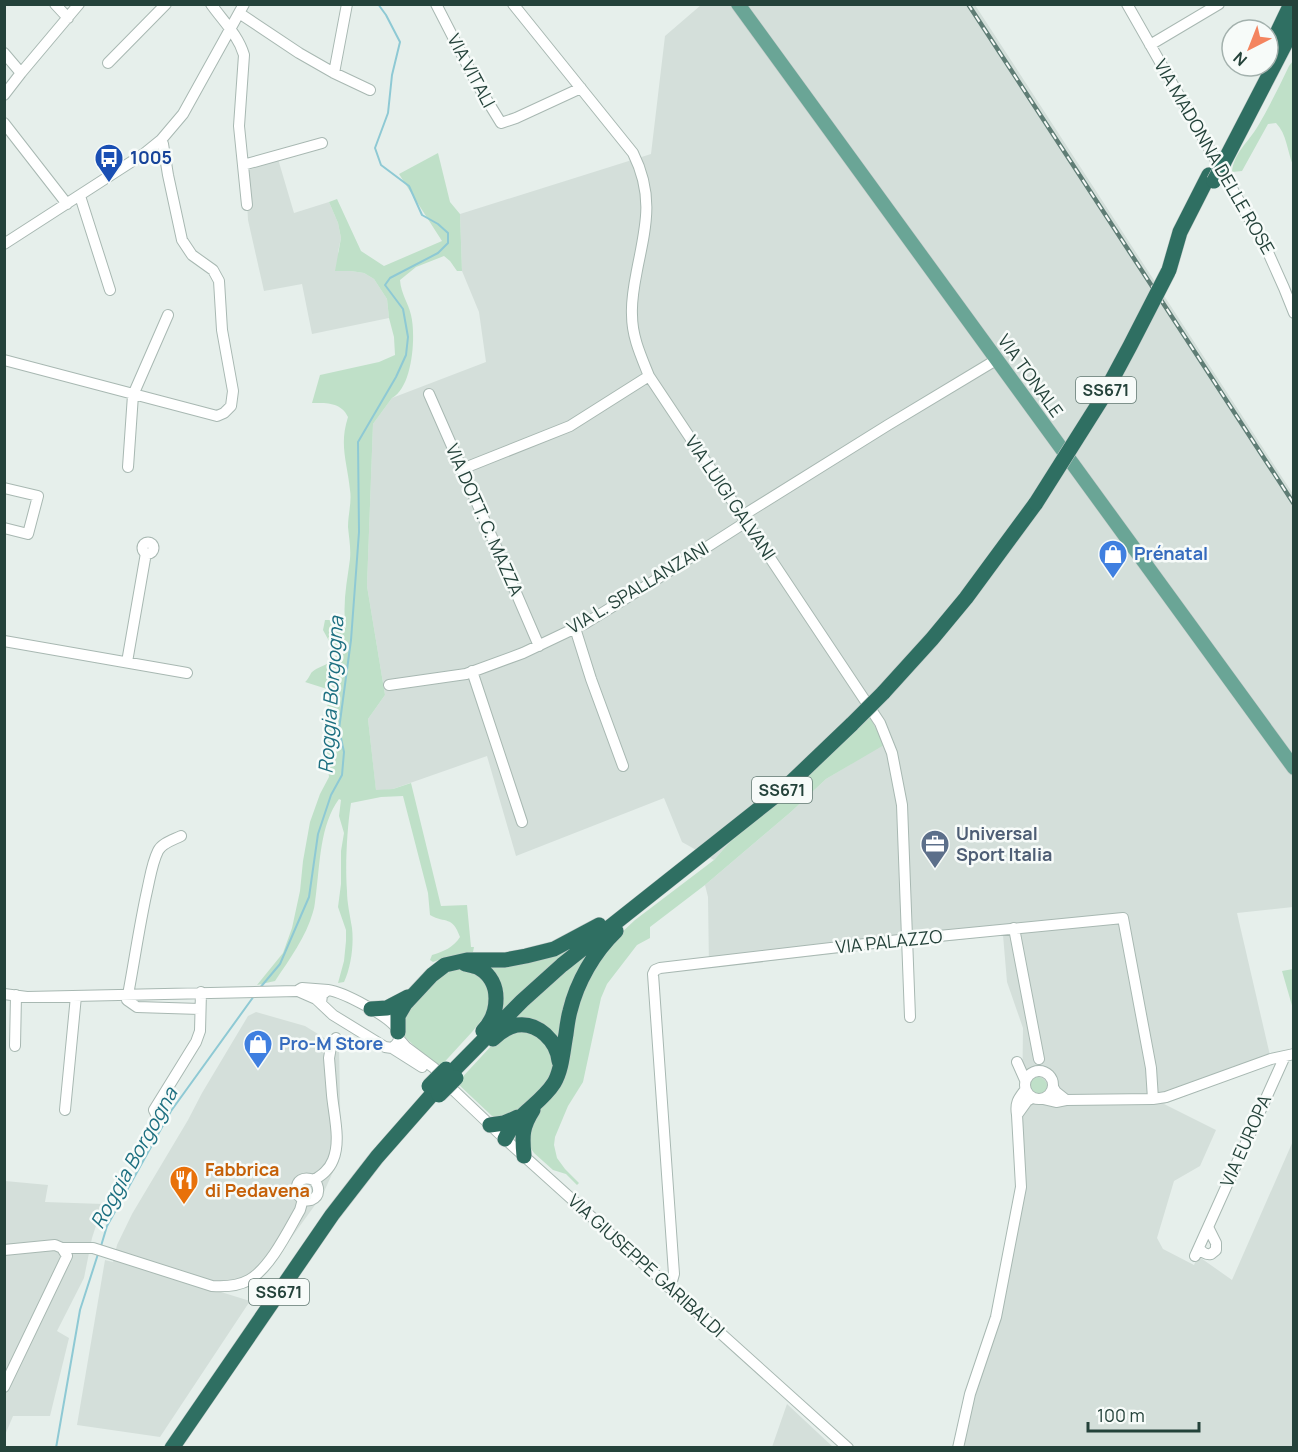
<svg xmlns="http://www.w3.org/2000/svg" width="1298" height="1452" font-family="Manrope,sans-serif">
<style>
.built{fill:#d4dfda}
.green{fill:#bfe0c8}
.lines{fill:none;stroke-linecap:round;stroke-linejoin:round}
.stream{stroke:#8ec9d4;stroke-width:2}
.minor-casing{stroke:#a8b8b2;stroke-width:12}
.major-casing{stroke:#c2cac8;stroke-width:15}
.highway-casing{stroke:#c2cac8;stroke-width:16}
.minor{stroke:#fff;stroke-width:10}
.major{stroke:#6aa596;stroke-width:14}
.highway{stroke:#2f6f62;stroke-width:15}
.rail-casing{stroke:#5f7d75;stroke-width:4.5}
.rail{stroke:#f7fbf9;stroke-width:2;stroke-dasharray:7;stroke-linecap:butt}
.highway-bridge-casing{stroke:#c2cac8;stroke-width:16;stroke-linecap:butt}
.highway-bridge{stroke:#2f6f62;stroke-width:15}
.labels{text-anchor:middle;stroke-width:5;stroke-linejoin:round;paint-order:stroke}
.shield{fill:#f7fbf9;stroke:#637a73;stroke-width:1.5}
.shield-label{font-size:16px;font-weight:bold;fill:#24423a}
.street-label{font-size:18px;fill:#24423a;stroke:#f7fbf9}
.transit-label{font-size:18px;font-weight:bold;fill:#164399;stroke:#f7fbf9;text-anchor:start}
.shop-label{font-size:18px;font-weight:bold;fill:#366cbe;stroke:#f7fbf9;text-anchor:start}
.service-label{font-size:18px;font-weight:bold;fill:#4e5e75;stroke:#f7fbf9;text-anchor:start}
.food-label{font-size:18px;font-weight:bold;fill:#c56008;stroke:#f7fbf9;text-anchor:start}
.water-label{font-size:20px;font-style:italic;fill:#1c6f80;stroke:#f7fbf9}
</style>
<rect width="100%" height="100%" fill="#e6efeb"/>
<path class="built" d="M 701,5 L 975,5 L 1293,494 L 1293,907 L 1237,913 L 1272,1064 L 1164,1104 L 1216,1130 L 1200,1166 L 1174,1181 L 1157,1238 L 1163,1249 L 1194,1265 L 1198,1256 L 1232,1280 L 1293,1141 L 1293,1447 L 956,1447 L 1026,1189 L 1022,1106 L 1023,1028 L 1007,982 L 1003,935 L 709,968 L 708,897 L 705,885 L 792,811 L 826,779 L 851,764 L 869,718 L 813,772 L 728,844 L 714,860 L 682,842 L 664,798 L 516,856 L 487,756 L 393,789 L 376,791 L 368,719 L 385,695 L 367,586 L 373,424 L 392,398 L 486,362 L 479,312 L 462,271 L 460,214 L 651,154 L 665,36 Z
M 278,159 L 294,213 L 329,202 L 338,223 L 341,238 L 338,252 L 351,271 L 364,273 L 374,279 L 387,299 L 389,318 L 312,334 L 302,284 L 264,291 L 248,220 L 246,183 L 249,170 Z
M 256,1012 L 305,1026 L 339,1047 L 341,1154 L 323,1194 L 265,1274 L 249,1287 L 221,1292 L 250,1301 L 160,1437 L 77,1425 L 105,1260 L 113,1262 L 117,1245 L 132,1214 L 188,1120 L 202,1093 L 248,1016 Z
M 5,1181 L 48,1185 L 45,1202 L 103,1204 L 92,1238 L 84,1278 L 57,1331 L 69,1338 L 50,1416 L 13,1416 L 5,1435 Z
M 787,1404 L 833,1447 L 772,1447 Z"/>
<path class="green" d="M 1293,61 L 1293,165 C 1287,151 1287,134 1276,123 L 1268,124 L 1242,171 L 1232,172 C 1234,152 1248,143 1258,126 C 1269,107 1279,87 1289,66 Z
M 438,153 L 450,202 L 460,214 L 462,271 L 457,271 L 450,261 L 444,256 L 416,267 L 400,280 C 401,294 408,302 411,315 C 416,335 413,387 392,398 L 373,424 L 367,586 L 385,695 L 368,719 L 376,790 L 393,789 L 411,783 L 441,906 L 467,905 L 471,947 L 474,947 L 473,952 L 466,954 L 450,956 L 433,962 L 430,960 L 432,955 C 443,952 454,947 460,937 C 452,915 446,924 430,915 L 428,893 L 403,796 L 381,797 L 351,803 C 347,828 345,866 347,891 C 347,903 350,915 352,928 C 354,945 351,967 344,982 L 338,983 L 344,961 L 346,941 L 346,930 L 338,907 L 341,884 L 341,851 L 344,833 L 339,816 L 341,800 L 339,799 C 320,825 320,863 316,894 C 315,900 315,906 313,912 C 306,937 289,960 275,981 L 257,985 L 283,953 L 292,928 L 300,891 L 303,861 L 310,822 L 320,794 L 329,777 L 326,749 L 327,707 L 329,699 L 327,689 L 305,682 C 306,682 311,674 311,673 C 320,664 337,665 337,649 L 329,641 L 323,630 L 325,620 L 333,620 L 346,628 C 342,605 347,582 350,559 C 351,548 349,538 348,527 C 348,514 352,502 350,490 C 347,461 339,445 348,417 C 341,402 326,403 312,403 L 320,375 L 379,362 L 395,355 L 394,337 L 389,318 L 387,299 L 374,279 L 364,273 L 351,271 L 335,271 L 341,238 L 338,223 L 329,202 L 337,199 L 361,251 L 384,266 L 442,241 L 399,174 Z
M 870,717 L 884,745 L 826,779 L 792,811 L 705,885 L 650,927 L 650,938 L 637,945 L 607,984 L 601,998 L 583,1082 L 568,1106 L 555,1137 L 554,1145 L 557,1158 L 565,1169 L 579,1183 L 577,1185 L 566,1174 L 553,1170 L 534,1153 L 528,1144 L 531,1118 L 559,1088 L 565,1077 L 568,1062 L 569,1030 L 590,974 L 620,934 L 635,920 L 714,860 L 728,844 L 856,729 L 861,726 Z
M 584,939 L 501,1013 L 482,966 Z
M 597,943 L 558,1042 L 509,1022 Z
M 458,967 L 479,975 L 490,986 L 489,1011 L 472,1032 L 438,1069 L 402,1034 L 401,1015 L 436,977 Z
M 1293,969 L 1294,969 L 1293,1009 L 1282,971 Z
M 531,1031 L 552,1050 C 553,1056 555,1063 554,1068 C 552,1090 518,1110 502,1120 L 492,1116 L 457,1083 L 504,1032 Z
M1029 1086a9 9 0 1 1 18 0a9 9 0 1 1-18 0Z"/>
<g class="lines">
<path class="stream" d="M 259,989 L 280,964 L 309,897 L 318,834 L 331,795 L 342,775 L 344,752 L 339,729 L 351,640 L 359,532 L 358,442 L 396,377 L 406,355 L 408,337 L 403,309 L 385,285 L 390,278 L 438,253 L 448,243 L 448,233 L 438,224 L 422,215 L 409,186 L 381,165 L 375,148 L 388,113 L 392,75 L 400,42 L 386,15 L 378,4
M 101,1246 L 107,1226 L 171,1111 L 254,996
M 56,1448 L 80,1310 L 98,1254"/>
<g class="minor-casing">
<path id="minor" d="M 55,4 L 68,18
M 211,4 C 223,21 238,35 244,55 L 239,126 L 247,205
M 436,4 L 477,84 L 501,123 L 516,118 L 581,88
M 513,4 L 633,153 C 653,193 647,222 638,265 C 635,281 631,298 632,315 C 632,337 641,356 649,376 L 880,723 L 892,753 L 902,805 L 910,1017
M 1127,4 L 1267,250 L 1284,288 L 1294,313
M 239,13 L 299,53 L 334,73 L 370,90
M 1150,45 L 1219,4
M 4,53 L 21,73
M 108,63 L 166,4
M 334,73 L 347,4
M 4,95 L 21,73 L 79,4
M 4,123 L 67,204
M 243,165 L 322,143
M 80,196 L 110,290
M 4,244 L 145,153 L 161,140 L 183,114 L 244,4
M 4,360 L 217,416 L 224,413 L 231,406 L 233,391 L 222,330 L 219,281 L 213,270 L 192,255 L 182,240 L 168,175 L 163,144 L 161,140
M 429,394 L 498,551 L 539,646
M 128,467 L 133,395 L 168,315
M 462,469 L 570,426 L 649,376
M 4,488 L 38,496 L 28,534 L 4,528
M 742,516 L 888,425 L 996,360
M142.5 548a5.5 5.5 0 1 1 11 0a5.5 5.5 0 1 1-11 0Z
M 575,628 L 591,679 L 623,766
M 4,641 L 187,673
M 127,662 L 146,553
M 472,671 L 522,822
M 389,685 L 466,674 L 523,653 L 586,623 L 646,586 L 746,522
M 181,836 C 173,840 162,843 158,851 C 152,863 150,878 147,891 C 139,927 134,964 127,1000 L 137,1007 L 200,1009
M 1014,928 L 1039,1059
M 300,992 L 316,999 L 333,1015 L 385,1047 L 392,1048 C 398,1044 401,1039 398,1031 C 392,1017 343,992 328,990 L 322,995 L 321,1003
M 4,994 L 27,997 L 297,991 L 302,988 L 328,990
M 399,1039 L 406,1047 L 434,1068 L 445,1082 L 505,1139 L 848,1448
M 15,1046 L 16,995
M 392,1048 L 422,1067
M 1017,1062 L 1025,1080
M1025 1085a14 14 0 1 1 28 0a14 14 0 1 1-28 0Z
M 1025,1090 C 1018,1099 1015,1103 1017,1115 L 1027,1101 L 1032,1098
M 1043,1099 L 1056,1102 L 1066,1100 L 1056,1092 L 1053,1087
M 1066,1100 L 1153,1099 L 1166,1097 L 1271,1059 L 1294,1054
M 65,1110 L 76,996
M 157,1116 L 154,1110 L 196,1042 L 200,1031 L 201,992
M 314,1180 C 319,1186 321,1196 311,1200 C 293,1205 290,1171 314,1180 C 322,1175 329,1170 333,1160 C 341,1141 334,1116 332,1095 C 331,1083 330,1070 329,1058 L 331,1047 L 336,1038
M 62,1248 L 93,1248 L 212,1286 C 225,1287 238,1286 249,1280 C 270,1268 288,1231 300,1210 L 303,1199
M 1199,1248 C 1202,1252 1205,1255 1211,1254 L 1216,1250 L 1216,1243 L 1208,1227
M 4,1250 L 55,1245 L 62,1248 L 67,1256 L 4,1387
M 1195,1256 L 1285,1056
M 668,1287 L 672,1281 L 674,1274 L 653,974 L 655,970 L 660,968 L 908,939 L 1123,918 L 1151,1068 L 1153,1099
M 958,1448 L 970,1394 L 996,1317 L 1021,1187 L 1017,1115"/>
</g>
<g class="major-casing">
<path id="major" d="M 738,4 L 1294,768"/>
</g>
<g class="highway-casing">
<path id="highway" d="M 1268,52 L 1291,4
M 1223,164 L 1294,27
M 1169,270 L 1180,232 L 1209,175
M 883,693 L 932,639 L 966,598 L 1036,503
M 465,964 C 469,965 475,966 479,968 C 503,982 499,1014 483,1031
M 371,1009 L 387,1008 L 408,997
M 398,1032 L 398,1016 L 405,1004 L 432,975 L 445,965 L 467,960 L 505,960 L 526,956 L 554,949 L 599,925
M 493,1039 C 499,1033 508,1027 517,1025 C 538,1022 557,1041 559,1061
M 450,1074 L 522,1001 L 562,965 L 784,789 L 852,724
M 490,1125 L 504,1123 L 518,1117
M 505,1139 C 516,1114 540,1105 554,1083 C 562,1070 563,1050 566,1034 C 567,1026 568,1018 570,1011 C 577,982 594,952 616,931
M 524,1156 C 522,1136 522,1127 533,1110
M 172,1448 L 332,1215 L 377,1157 L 435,1091"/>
</g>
<use href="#minor" class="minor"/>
<use href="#major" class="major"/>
<use href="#highway" class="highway"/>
<g class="rail-casing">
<path id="rail" d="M 968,4 L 1294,504"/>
</g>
<use href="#rail" class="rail"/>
<g class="highway-bridge-casing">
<path id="highway-bridge" d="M 1214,181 L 1223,164
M 1036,503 L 1101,400 L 1130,346 L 1168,272
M 852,724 L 883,693
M 429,1086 L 446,1069
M 439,1095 L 456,1078"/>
</g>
<use href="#highway-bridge" class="highway-bridge"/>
</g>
<defs>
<g id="bus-pin" transform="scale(1.5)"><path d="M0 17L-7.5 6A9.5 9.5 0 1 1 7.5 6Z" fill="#1a4fb4" stroke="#f7fbf9"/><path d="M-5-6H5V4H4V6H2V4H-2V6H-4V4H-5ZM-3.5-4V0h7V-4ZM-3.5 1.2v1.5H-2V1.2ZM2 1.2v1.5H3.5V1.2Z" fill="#fff"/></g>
<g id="shop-pin" transform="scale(1.5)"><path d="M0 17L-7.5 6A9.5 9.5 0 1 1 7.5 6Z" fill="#3f7fe0" stroke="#f7fbf9"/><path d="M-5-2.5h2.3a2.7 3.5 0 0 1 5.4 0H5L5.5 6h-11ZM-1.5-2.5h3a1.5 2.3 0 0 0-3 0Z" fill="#fff"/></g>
<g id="office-pin" transform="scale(1.5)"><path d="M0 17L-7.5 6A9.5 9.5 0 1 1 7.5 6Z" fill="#5c6f8a" stroke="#f7fbf9"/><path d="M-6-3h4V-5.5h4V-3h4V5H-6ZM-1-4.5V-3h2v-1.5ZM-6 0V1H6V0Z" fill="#fff"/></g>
<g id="restaurant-pin" transform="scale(1.5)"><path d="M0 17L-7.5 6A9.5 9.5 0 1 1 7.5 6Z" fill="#e8710a" stroke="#f7fbf9"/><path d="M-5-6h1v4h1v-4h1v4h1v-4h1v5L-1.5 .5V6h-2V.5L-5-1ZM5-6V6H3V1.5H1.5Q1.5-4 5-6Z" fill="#fff"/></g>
</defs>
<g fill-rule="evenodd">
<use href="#bus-pin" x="109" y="158"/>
<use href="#shop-pin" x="1113" y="554"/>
<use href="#office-pin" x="935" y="844"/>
<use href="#shop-pin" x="258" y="1044"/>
<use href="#restaurant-pin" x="184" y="1180"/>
</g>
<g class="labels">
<g class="shield">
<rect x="1076" y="377" width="60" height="26" rx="4.5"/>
<rect x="752" y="777" width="60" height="26" rx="4.5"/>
<rect x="249" y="1279" width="60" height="26" rx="4.5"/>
</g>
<g class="shield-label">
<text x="1106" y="396">SS671</text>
<text x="782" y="796">SS671</text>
<text x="279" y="1298">SS671</text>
</g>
<g class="street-label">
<text transform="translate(471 71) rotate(62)" y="6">VIA VITALI</text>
<text transform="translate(1214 157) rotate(60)" y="6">VIA MADONNA DELLE ROSE</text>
<text transform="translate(1030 376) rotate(54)" y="6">VIA TONALE</text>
<text transform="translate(730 498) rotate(56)" y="6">VIA LUIGI GALVANI</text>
<text transform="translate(484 520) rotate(66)" y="6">VIA DOTT. C. MAZZA</text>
<text transform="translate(638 588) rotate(-31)" y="6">VIA L. SPALLANZANI</text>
<text transform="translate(889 942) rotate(-6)" y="6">VIA PALAZZO</text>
<text transform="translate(1246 1141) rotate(-66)" y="6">VIA EUROPA</text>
<text transform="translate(646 1266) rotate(42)" y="6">VIA GIUSEPPE GARIBALDI</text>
</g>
<g class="transit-label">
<text x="130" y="164">1005</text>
</g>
<g class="shop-label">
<text x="1134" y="560">Prénatal</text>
<text x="279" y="1050">Pro-M Store</text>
</g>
<g class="service-label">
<text x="956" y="840">Universal<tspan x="956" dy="21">Sport Italia</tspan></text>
</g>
<g class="food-label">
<text x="205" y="1176">Fabbrica<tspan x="205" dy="21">di Pedavena</tspan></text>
</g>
<g class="water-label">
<text transform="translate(331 695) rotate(-86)" y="7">Roggia Borgogna</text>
<text transform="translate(134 1158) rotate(-61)" y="7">Roggia Borgogna</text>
</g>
</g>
<rect width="1298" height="1452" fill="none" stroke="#24423a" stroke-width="12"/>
<g transform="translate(1250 48) rotate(222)"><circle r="28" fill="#f7fbf9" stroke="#a3b1ad" stroke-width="1.5"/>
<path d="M0-4.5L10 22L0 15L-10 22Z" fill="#f4845f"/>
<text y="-9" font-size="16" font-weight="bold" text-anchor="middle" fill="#24423a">N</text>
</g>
<path d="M1088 1422v9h111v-9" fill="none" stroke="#24423a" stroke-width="3"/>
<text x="1097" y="1422" font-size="18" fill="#24423a" stroke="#f7fbf9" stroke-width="4.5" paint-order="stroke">100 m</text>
</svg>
